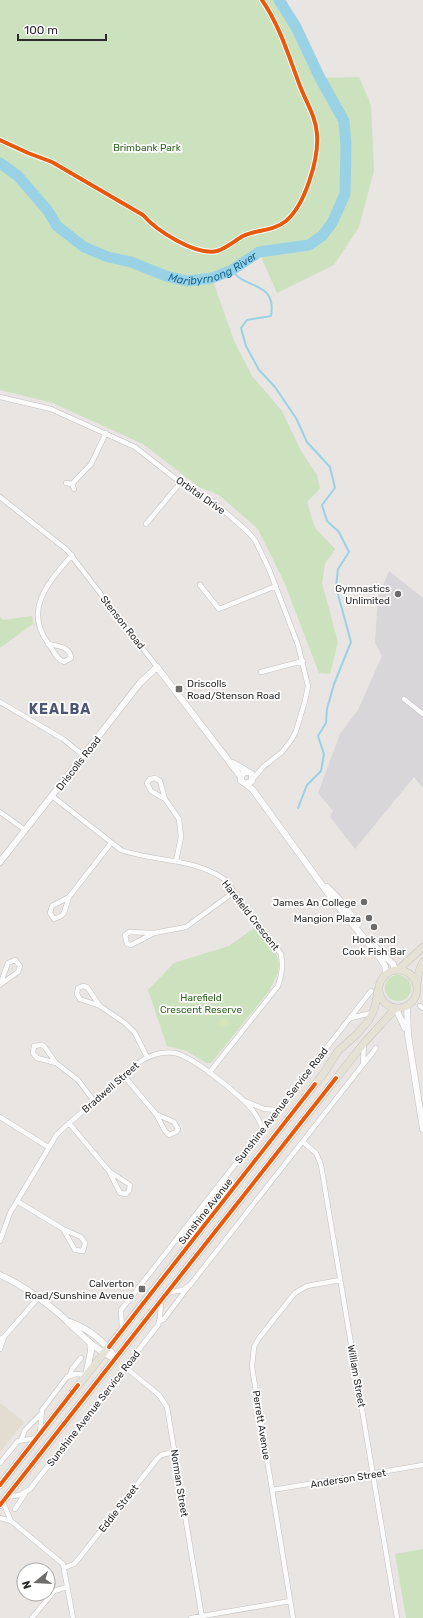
<svg xmlns="http://www.w3.org/2000/svg" width="423" height="1618" font-family="Rubik,sans-serif">
<style>
.industrial{fill:#d9d6d9}
.education{fill:#e2dcd1}
.green{fill:#cce1bd}
.pitch{fill:#d5e5bb}
.lines{fill:none;stroke-linecap:round;stroke-linejoin:round}
.stream{stroke:#9ad2e5;stroke-width:2}
.river{stroke:#9ad2e5;stroke-width:11}
.minor-casing{stroke:#c2c1c1;stroke-width:5.5}
.tertiary-casing{stroke:#c2c1c1;stroke-width:7}
.primary-casing{stroke:#c5c3c2;stroke-width:8}
.minor{stroke:#fcfbfb;stroke-width:4.5}
.tertiary{stroke:#fcfbfb;stroke-width:6}
.primary{stroke:#e5e2d5;stroke-width:7}
.cycleway-casing{stroke:#fff;stroke-width:6}
.cycleway{stroke:#e8590c;stroke-width:4}
.poi-dot{fill:#6d6c6b;stroke:#fff;stroke-width:1.5}
.labels{text-anchor:middle;stroke-width:3.5;stroke-linejoin:round;paint-order:stroke}
.park-label{font-size:10px;fill:#2e6320;stroke:#fff}
.street-label{font-size:10px;fill:#2b2b2b;stroke:#fff}
.poi-label{font-size:10px;fill:#2b2b2b;stroke:#fff;text-anchor:end}
.water-label{font-size:11px;font-style:italic;fill:#176993;stroke:#fff}
.district-label{font-size:14px;font-weight:bold;letter-spacing:1px;fill:#4e5678;stroke:#fff}
</style>
<rect width="100%" height="100%" fill="#e8e5e2"/>
<path class="industrial" d="M 389,571 L 423,598 L 423,788 L 414,777 L 355,849 L 330,817 L 333,811 L 318,793 L 340,734 L 358,710 L 382,656 L 375,643 L 378,597 Z"/>
<path class="education" d="M 0,1403 L 24,1422 L 0,1452 Z"/>
<path class="green" d="M 0,0 L 279,0 L 296,27 L 320,78 L 359,77 L 371,105 L 374,171 L 359,227 L 334,265 L 277,293 L 259,252 L 232,270 L 212,278 L 234,341 L 252,376 L 282,411 L 301,451 L 317,475 L 320,489 L 307,502 L 315,528 L 335,549 L 325,564 L 322,583 L 338,642 L 330,674 L 319,673 L 285,584 L 258,529 L 219,495 L 199,487 L 143,444 L 53,403 L 0,390 Z
M 32,616 L 33,624 L 0,648 L 0,617 L 3,620 Z
M 257,926 L 276,953 L 279,964 L 278,973 L 269,991 L 211,1063 L 206,1063 L 187,1051 L 167,1046 L 148,990 L 174,963 L 229,946 Z
M385 988a13 13 0 1 1 26 0a13 13 0 1 1-26 0Z
M 423,1549 L 423,1618 L 406,1618 L 395,1554 Z"/>
<path class="pitch" d="M219.5 1023a4.5 4.5 0 1 1 9 0a4.5 4.5 0 1 1-9 0Z"/>
<g class="lines">
<path class="stream" d="M 232,270 C 244,290 277,280 271,316 L 247,320 L 241,328 L 246,346 L 259,370 L 275,387 L 296,418 L 307,442 L 330,467 L 335,488 L 322,505 L 327,521 L 339,532 L 349,552 L 338,569 L 336,587 L 351,642 L 334,684 L 327,709 L 326,723 L 318,736 L 324,754 L 321,771 L 307,785 L 298,808"/>
<path class="river" id="s1" d="M 0,163 L 18,176 L 48,211 L 57,226 L 84,247 L 108,257 L 131,262 L 166,276 L 187,281 L 212,278 L 232,270 L 259,252 L 309,245 L 322,236 L 332,223 L 345,194 L 346,146 L 344,121 L 320,78 L 296,27 L 279,0"/>
<g class="minor-casing">
<path id="minor" d="M 0,397 L 51,409 L 135,447 L 190,490 L 215,503 L 248,532 L 255,540 L 269,569 L 298,645 L 308,686 L 305,701 L 296,731 L 292,739 L 282,752 L 263,767 L 253,779
M 66,483 L 72,484 L 74,489
M 72,484 L 91,464 L 106,433
M 0,497 L 67,550 L 157,667
M 146,524 L 181,482
M 200,585 L 219,609 L 276,586
M 48,644 C 57,646 70,646 71,658 L 64,662 C 56,659 53,650 48,643 C 23,609 49,582 72,555
M 261,672 L 303,661
M 404,699 L 423,714
M 0,702 L 63,739 L 84,756
M 52,796 L 121,850 C 155,862 194,858 224,879 L 281,954 C 283,966 282,974 278,986 L 209,1073
M 165,799 L 151,791 L 147,783 L 150,779 L 155,778 L 160,781 L 165,799 L 179,819 L 181,837 L 176,861
M 0,812 L 25,830
M 69,897 L 52,906 L 50,913 L 54,919 L 61,916 L 64,913 L 69,897 L 111,843
M 154,933 L 129,932 L 125,935 L 127,944 L 131,945 L 154,933 L 186,927 L 234,892
M 0,985 L 8,963 L 15,960 L 20,966 L 18,972 L 1,984
M 100,1006 L 87,987 L 83,986 L 78,988 L 77,994 L 80,999 L 100,1006 L 125,1023 L 135,1033 L 147,1057
M 420,1006 L 423,1008
M 350,1018 L 372,1013
M 56,1063 L 37,1058 L 33,1053 L 34,1046 L 41,1045 L 44,1046 L 56,1063 L 78,1080 L 94,1101
M 363,1064 L 364,1043
M 124,1076 L 156,1114 L 165,1131 L 169,1135 L 176,1132 L 178,1129 L 174,1122 L 156,1114
M 245,1101 L 264,1109 L 276,1110
M 0,1117 L 48,1147
M 69,1123 L 109,1171 L 120,1193 L 126,1194 L 129,1191 L 130,1185 L 109,1171
M 303,1142 L 316,1153 L 321,1165 L 397,1618
M 17,1201 L 63,1229 L 81,1237 L 85,1243 L 83,1251 L 75,1250 L 63,1229
M 0,1241 L 10,1213 L 57,1134 L 135,1065 C 147,1056 160,1051 175,1053 C 193,1057 229,1087 243,1100 C 251,1107 258,1117 262,1127
M 167,1293 L 182,1290 L 190,1285 L 376,1048
M 160,1321 L 164,1319 L 188,1287
M 122,1330 L 121,1310 L 371,991
M 0,1339 L 4,1337 L 38,1298
M 0,1349 L 4,1337
M 125,1367 L 159,1395 L 167,1407 L 202,1618
M 70,1375 L 72,1369 L 81,1358
M 40,1433 L 42,1410 L 67,1377 L 76,1374 L 86,1375
M 21,1440 L 25,1430 L 41,1414
M 0,1463 L 18,1441 L 37,1438
M 272,1490 L 423,1465
M 6,1497 L 20,1495 L 30,1489 L 158,1325 L 160,1318 L 161,1300
M 3,1502 L 11,1521
M 15,1509 L 25,1494
M 0,1518 L 11,1521 L 63,1564 L 73,1618
M 64,1568 L 74,1564 L 80,1557 L 157,1459 L 161,1455 L 174,1452
M 32,1618 L 54,1591 L 67,1587
M 191,1618 L 290,1601
M 293,1618 L 252,1367 L 254,1347 L 259,1338 L 295,1293 L 307,1286 L 340,1280"/>
</g>
<g class="tertiary-casing">
<path id="tertiary" d="M 233,763 L 252,774 L 252,781 L 246,784 L 241,781 L 241,777 L 244,772 L 247,772
M 246,784 L 253,790 L 330,896 L 380,958 L 385,966 L 386,973
M 0,862 L 140,683 L 157,667 L 241,777
M 327,887 L 339,899 L 358,924
M 376,947 L 393,964 L 395,970
M 407,1006 L 408,1035 L 423,1129
M 396,1009 L 405,1028
M 0,1275 C 21,1284 52,1306 68,1322 C 84,1337 95,1350 116,1359
M 70,1322 C 89,1329 105,1342 116,1359
M 86,1375 L 91,1351 L 90,1343"/>
</g>
<g class="primary-casing">
<path id="primary" d="M379 989a19 19 0 1 1 38 0a19 19 0 1 1-38 0Z
M 398,970 L 423,947
M 417,984 L 419,971 L 423,962
M 0,1485 L 324,1073 L 338,1051 L 357,1034 L 369,1020 L 375,1007 L 378,990
M 0,1505 L 364,1043 L 395,1009"/>
</g>
<use href="#minor" class="minor"/>
<use href="#tertiary" class="tertiary"/>
<use href="#primary" class="primary"/>
<g class="cycleway-casing">
<path id="cycleway" d="M 0,140 L 28,153 L 52,162 L 143,215 C 156,230 195,256 217,251 C 227,248 234,241 243,236 C 257,229 272,232 286,221 C 305,205 319,159 317,134 C 316,117 306,102 300,86 C 289,57 280,26 262,0
M 109,1347 L 315,1084
M 0,1485 L 78,1385
M 0,1505 L 336,1078"/>
</g>
<use href="#cycleway" class="cycleway"/>
</g>
<g class="poi-dot">
<circle cx="398" cy="594" r="4"/>
<rect x="175" y="685" width="8" height="8" rx="2"/>
<circle cx="364" cy="902" r="4"/>
<circle cx="369" cy="918" r="4"/>
<circle cx="374" cy="927" r="4"/>
<rect x="138" y="1285" width="8" height="8" rx="2"/>
</g>
<g class="labels">
<g class="park-label">
<text x="147" y="151">Brimbank Park</text>
<text x="201" y="1001">Harefield<tspan x="201" dy="12">Crescent Reserve</tspan></text>
</g>
<g class="street-label">
<text transform="translate(201 495) rotate(35)" y="4">Orbital Drive</text>
<text transform="translate(123 622) rotate(52)" y="4">Stenson Road</text>
<text transform="translate(78 763) rotate(-52)" y="4">Driscolls Road</text>
<text transform="translate(251 915) rotate(52)" y="4">Harefield Crescent</text>
<text transform="translate(110 1087) rotate(-41)" y="4">Bradwell Street</text>
<text transform="translate(281 1105) rotate(-52)" y="4">Sunshine Avenue Service Road</text>
<text transform="translate(205 1211) rotate(-52)" y="4">Sunshine Avenue</text>
<text transform="translate(357 1376) rotate(80)" y="4">William Street</text>
<text transform="translate(93 1408) rotate(-52)" y="4">Sunshine Avenue Service Road</text>
<text transform="translate(262 1425) rotate(81)" y="4">Perrett Avenue</text>
<text transform="translate(348 1478) rotate(-9)" y="4">Anderson Street</text>
<text transform="translate(180 1483) rotate(81)" y="4">Norman Street</text>
<text transform="translate(118 1508) rotate(-52)" y="4">Eddie Street</text>
</g>
<g class="poi-label">
<text x="390" y="592">Gymnastics<tspan x="390" dy="12">Unlimited</tspan></text>
<text x="187" y="687" text-anchor="start">Driscolls<tspan x="187" dy="12">Road/Stenson Road</tspan></text>
<text x="356" y="906">James An College</text>
<text x="361" y="922">Mangion Plaza</text>
<text x="374" y="943" text-anchor="middle">Hook and<tspan x="374" dy="12">Cook Fish Bar</tspan></text>
<text x="134" y="1287">Calverton<tspan x="134" dy="12">Road/Sunshine Avenue</tspan></text>
</g>
<g class="water-label">
<text dy="4" stroke="none"><textPath href="#s1" startOffset="257">Maribyrnong River</textPath></text>
</g>
<g class="district-label">
<text x="60" y="714">KEALBA</text>
</g>
</g>
<g transform="translate(36 1582) rotate(252)"><circle r="19" fill="#ffffff" stroke="#aaaaaa"/>
<path d="M0-3L7 15L0 10L-7 15Z" fill="#6d6c6b"/>
<text y="-6" font-size="11" font-weight="bold" text-anchor="middle" fill="#2b2b2b">N</text>
</g>
<path d="M18 34v6h88v-6" fill="none" stroke="#2b2b2b" stroke-width="2"/>
<text x="24" y="34" font-size="12" fill="#2b2b2b" stroke="#ffffff" stroke-width="3" paint-order="stroke">100 m</text>
</svg>
